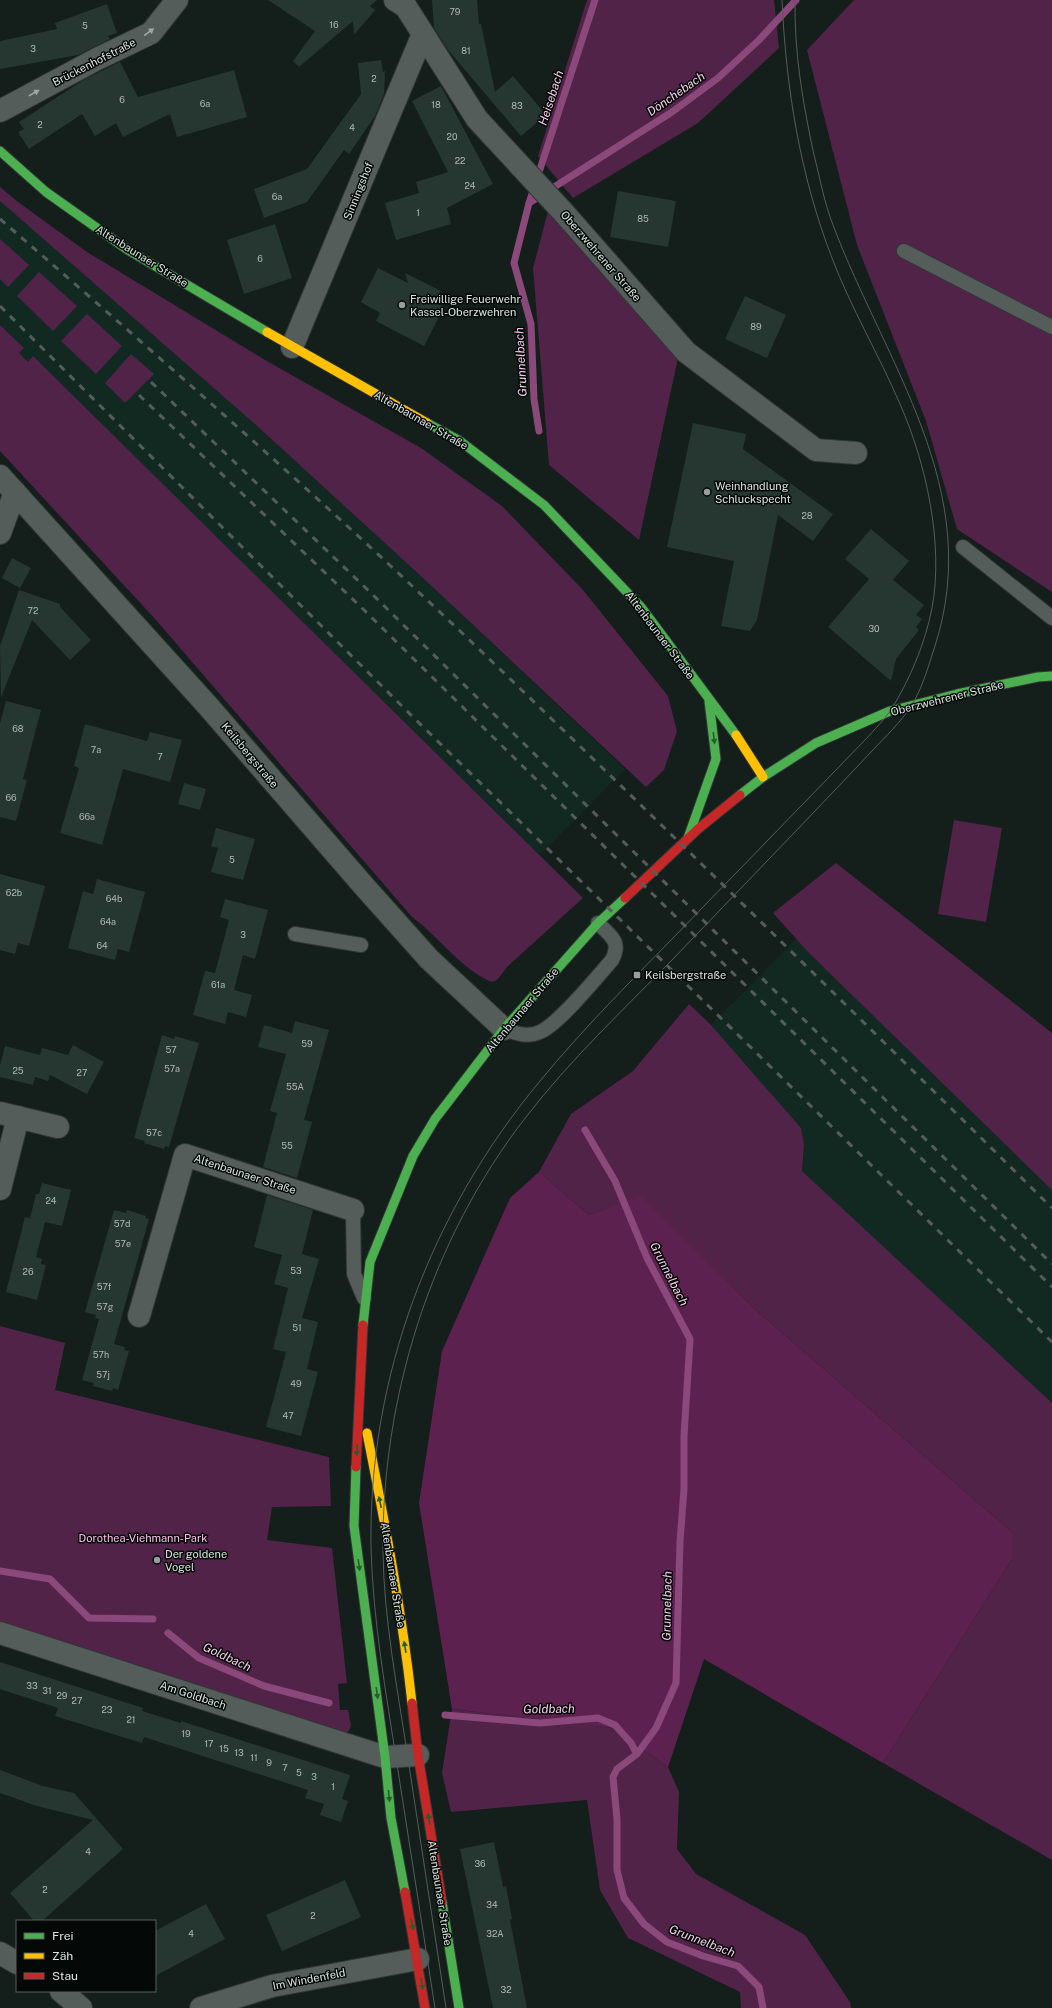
<svg xmlns="http://www.w3.org/2000/svg" width="1052" height="2008" font-family="'Public Sans',sans-serif">
<style>
.built{fill:#122922}
.green{fill:#522348}
.forest{fill:#5d2150}
.lines{fill:none;stroke-linecap:round;stroke-linejoin:round}
.stream{stroke:#8a497a;stroke-width:7}
.building{fill:#263732}
.lane-casing{stroke:#303735;stroke-width:16}
.street-casing{stroke:#303735;stroke-width:24}
.fast-casing{stroke:#303735;stroke-width:11}
.slow-casing{stroke:#303735;stroke-width:11}
.jam-casing{stroke:#303735;stroke-width:11}
.lane{stroke:#555d5a;stroke-width:14}
.street{stroke:#555d5a;stroke-width:22}
.fast{stroke:#4caf50;stroke-width:9}
.slow{stroke:#ffc107;stroke-width:9}
.jam{stroke:#c62828;stroke-width:9}
.tram{stroke:#555d5a;stroke-width:1}
.rail{stroke:#555d5a;stroke-width:3;stroke-dasharray:7 7;stroke-linecap:butt}
.oneway{fill:#9ea8a4}
.oneway2{fill:#285c2c}
.poi-dot{fill:#959f9b;stroke:#040907;stroke-width:1.5}
.labels{text-anchor:middle;stroke-width:3;stroke-linejoin:round;paint-order:stroke}
.number-label{font-size:9px;fill:#adbab4}
.street-label{font-size:11px;fill:#dae5e0;stroke:#040907}
.poi-label{font-size:11px;fill:#dae5e0;stroke:#040907;text-anchor:start}
.park-label{font-size:11px;fill:#ffc1ed;stroke:#040907}
.water-label{font-size:12px;font-style:italic;fill:#f8ceec;stroke:#040907}
</style>
<rect width="100%" height="100%" fill="#141e1a"/>
<path class="built" d="M 0,201 L 256,425 L 423,578 L 625,769 L 540,855 L 33,357 L 28,362 L 19,353 L 23,348 L 0,325 Z
M 797,938 L 1052,1190 L 1052,1403 L 802,1171 L 804,1144 L 801,1128 L 711,1025 Z"/>
<path class="green" d="M 587,0 L 774,0 L 779,48 L 698,123 L 573,198 L 538,156 Z
M 854,0 L 1052,0 L 1052,592 L 957,529 L 926,421 L 857,245 L 807,50 Z
M 0,187 L 18,202 L 87,252 L 265,360 L 421,448 L 502,506 L 583,590 L 668,696 L 677,731 L 664,770 L 646,787 L 423,578 L 256,425 L 0,201 Z
M 548,211 L 678,358 L 639,540 L 549,465 L 533,268 Z
M 0,239 L 29,265 L 8,287 L 0,279 Z
M 39,272 L 77,306 L 53,331 L 17,296 Z
M 87,314 L 122,346 L 96,374 L 61,341 Z
M 0,325 L 24,348 L 19,353 L 28,362 L 33,356 L 583,898 L 508,966 L 497,980 L 492,982 C 464,972 437,935 412,917 L 156,620 L 0,451 Z
M 131,354 L 154,374 L 125,403 L 105,383 Z
M 954,820 L 1002,828 L 986,922 L 938,914 Z
M 836,863 L 1052,1033 L 1052,1190 L 809,953 L 773,913 Z
M 689,1004 L 711,1025 L 801,1128 L 804,1144 L 802,1171 L 1052,1403 L 1052,1860 L 883,1763 L 1012,1559 L 1012,1532 L 758,1312 L 641,1197 L 589,1215 L 539,1172 L 571,1114 L 633,1071 Z
M 0,1326 L 65,1343 L 55,1390 L 329,1457 L 331,1506 L 272,1507 L 267,1540 L 332,1548 L 347,1683 L 338,1684 L 340,1710 L 348,1710 L 351,1725 L 349,1731 L 344,1733 L 0,1622 Z
M 452,1709 L 612,1728 L 668,1767 L 679,1792 L 677,1849 L 696,1874 L 805,1935 L 850,2002 L 851,2008 L 741,2008 L 740,1992 L 628,1938 L 600,1890 L 587,1800 L 451,1812 L 442,1773 Z"/>
<path class="forest" d="M 539,1172 L 589,1215 L 641,1196 L 758,1312 L 1012,1532 L 1012,1559 L 883,1763 L 704,1659 L 668,1767 L 612,1728 L 452,1709 L 419,1503 L 442,1351 L 510,1198 Z"/>
<g class="lines">
<path class="stream" d="M 529,203 L 672,112 L 718,78 L 759,40 L 796,0
M 539,431 L 534,399 L 531,324 L 514,263 L 529,203 L 595,0
M 585,1130 L 615,1181 L 647,1258 L 690,1339 L 684,1436 L 684,1489 L 680,1542 L 676,1683 L 656,1728 L 637,1754 L 617,1769 L 613,1777 L 617,1819 L 617,1870 L 624,1898 L 644,1924 L 667,1942 L 703,1956 L 738,1966 L 759,1987 L 763,2008
M 0,1571 L 50,1579 L 89,1618 L 153,1619
M 168,1633 L 199,1658 L 264,1686 L 329,1703
M 445,1715 L 540,1723 L 598,1718 L 615,1725 L 631,1743 L 637,1754"/>
</g>
<path class="building" d="M 268,0 L 377,0 L 370,6 L 375,10 L 354,35 L 353,21 L 299,67 L 293,61 L 315,31 Z
M 432,0 L 477,0 L 479,24 L 481,24 L 495,92 L 513,76 L 546,115 L 521,136 L 448,50 L 434,28 Z
M 107,4 L 117,33 L 108,36 L 110,39 L 78,55 L 0,69 L 0,41 L 57,29 L 55,23 Z
M 381,60 L 383,72 L 385,71 L 384,94 L 375,116 L 349,154 L 344,150 L 307,202 L 264,218 L 254,189 L 307,169 L 361,94 L 358,63 Z
M 120,62 L 138,97 L 234,70 L 247,117 L 177,137 L 170,114 L 123,137 L 116,123 L 95,136 L 82,114 L 29,149 L 18,132 L 24,129 L 19,122 L 85,79 Z
M 441,86 L 493,184 L 447,208 L 451,224 L 396,240 L 385,203 L 419,193 L 416,182 L 448,172 L 412,101 Z
M 618,191 L 676,201 L 668,247 L 610,237 Z
M 275,224 L 292,278 L 244,294 L 227,240 Z
M 378,268 L 408,283 L 405,273 L 441,291 L 435,302 L 444,307 L 424,346 L 376,321 L 380,313 L 361,302 Z
M 745,296 L 786,315 L 767,358 L 725,339 Z
M 693,423 L 746,434 L 743,449 L 833,514 L 813,541 L 778,515 L 757,620 L 750,631 L 721,626 L 734,561 L 667,547 Z
M 871,529 L 909,561 L 893,580 L 924,605 L 916,615 L 922,619 L 916,627 L 919,630 L 896,659 L 891,681 L 828,627 L 869,579 L 845,559 Z
M 12,558 L 31,568 L 20,588 L 2,578 Z
M 19,590 L 60,604 L 60,607 L 91,640 L 70,660 L 32,620 L 1,697 L 0,646 Z
M 6,701 L 41,710 L 23,779 L 27,780 L 16,821 L 0,817 L 0,723 Z
M 85,724 L 147,741 L 150,732 L 182,740 L 170,782 L 123,769 L 102,845 L 60,833 L 79,768 L 74,766 Z
M 184,783 L 206,789 L 200,810 L 178,804 Z
M 216,828 L 255,839 L 243,880 L 211,872 L 218,848 L 211,846 Z
M 0,874 L 45,886 L 29,946 L 18,943 L 15,954 L 0,950 Z
M 97,879 L 145,892 L 129,952 L 118,949 L 115,960 L 68,948 L 83,891 L 93,894 Z
M 225,899 L 268,910 L 255,959 L 243,955 L 234,990 L 252,995 L 246,1017 L 228,1012 L 225,1024 L 193,1015 L 205,971 L 215,973 L 229,920 L 220,917 Z
M 295,1021 L 329,1030 L 304,1120 L 312,1122 L 297,1178 L 263,1167 L 277,1113 L 270,1111 L 286,1054 L 258,1047 L 264,1025 L 292,1033 Z
M 162,1035 L 174,1039 L 175,1036 L 199,1043 L 169,1147 L 165,1146 L 164,1149 L 144,1143 L 145,1141 L 134,1138 Z
M 73,1045 L 104,1062 L 87,1094 L 50,1075 L 48,1081 L 35,1077 L 33,1085 L 0,1077 L 0,1065 L 5,1046 L 40,1055 L 42,1048 L 68,1055 Z
M 42,1183 L 71,1190 L 62,1226 L 45,1222 L 36,1257 L 42,1259 L 41,1264 L 46,1265 L 37,1300 L 6,1292 L 25,1217 L 32,1219 L 30,1218 L 36,1194 L 39,1194 Z
M 267,1195 L 313,1210 L 302,1254 L 319,1259 L 302,1318 L 318,1322 L 307,1369 L 318,1372 L 301,1436 L 266,1427 L 286,1352 L 273,1349 L 288,1288 L 274,1284 L 282,1255 L 254,1247 Z
M 114,1210 L 126,1213 L 127,1210 L 146,1216 L 145,1218 L 149,1219 L 114,1344 L 125,1347 L 124,1350 L 129,1351 L 118,1390 L 113,1388 L 112,1391 L 93,1386 L 94,1383 L 82,1380 L 99,1319 L 95,1318 L 96,1315 L 85,1312 Z
M 0,1662 L 143,1708 L 142,1711 L 181,1723 L 181,1721 L 350,1775 L 342,1799 L 348,1801 L 341,1822 L 320,1815 L 324,1804 L 305,1798 L 308,1790 L 144,1737 L 142,1743 L 55,1716 L 58,1708 L 0,1689 Z
M 0,1770 L 43,1786 L 74,1793 L 123,1849 L 42,1921 L 34,1921 L 10,1893 L 93,1820 L 37,1806 L 0,1793 Z
M 494,1842 L 503,1887 L 506,1886 L 512,1919 L 510,1920 L 527,2008 L 493,2008 L 460,1849 Z
M 345,1880 L 361,1917 L 282,1951 L 266,1915 Z
M 206,1904 L 225,1939 L 155,1976 L 155,1931 Z"/>
<g class="lines">
<g class="lane-casing">
<path id="lane" d="M 904,251 L 1052,327
M 963,547 L 1052,618
M 295,934 L 361,945
M 504,1029 C 516,1033 527,1038 540,1032 C 559,1024 597,977 612,960 C 622,941 610,936 598,923
M 353,1210 L 354,1274 L 364,1298"/>
</g>
<g class="street-casing">
<path id="street" d="M 395,0 L 406,7 L 477,119 L 564,213 L 686,352 L 816,450 L 856,453
M 0,111 L 97,59 L 151,33 L 177,0
M 292,347 L 423,34
M 0,476 L 208,706 L 363,885 L 429,959 L 504,1029
M 0,533 L 15,492
M 0,1113 L 58,1127
M 0,1189 L 18,1117
M 139,1316 L 185,1155 L 353,1210
M 0,1633 L 385,1757 L 418,1755
M 0,1953 L 17,1963
M 61,1991 L 81,2008
M 201,2008 L 272,1986 L 418,1959"/>
</g>
<g class="fast-casing">
<path id="fast" d="M 0,151 L 46,192 L 128,250 L 267,332
M 427,423 L 460,441 L 544,505 L 641,607 L 736,735
M 740,795 L 763,777 L 816,743 L 890,711 L 957,694 L 1038,677 L 1052,676
M 688,838 L 716,759 L 709,701
M 363,1325 L 370,1262 L 413,1156 L 435,1119 L 504,1029 L 598,923 L 625,898
M 356,1467 L 354,1526 L 385,1757 L 391,1818 L 405,1892
M 442,1902 L 459,2008"/>
</g>
<g class="slow-casing">
<path id="slow" d="M 267,332 L 427,423
M 736,735 L 763,777
M 367,1433 C 385,1523 402,1612 412,1703"/>
</g>
<g class="jam-casing">
<path id="jam" d="M 625,898 L 698,829 L 740,795
M 356,1467 L 363,1325
M 412,1703 L 418,1755 L 442,1902
M 405,1892 L 425,2008"/>
</g>
<use href="#lane" class="lane"/>
<use href="#street" class="street"/>
<use href="#fast" class="fast"/>
<use href="#slow" class="slow"/>
<use href="#jam" class="jam"/>
<path class="tram" d="M 435,2008 C 422,1927 410,1845 397,1764 C 386,1693 373,1621 371,1548 C 368,1377 431,1212 540,1081 C 581,1031 628,984 673,938 C 737,872 801,806 865,740 C 874,730 884,720 891,710 C 910,679 925,644 932,608 C 944,544 926,463 900,404 C 879,355 851,308 832,258 C 800,175 786,88 782,0
M 446,2008 C 433,1923 420,1837 407,1752 C 397,1686 384,1619 383,1553 C 381,1398 431,1239 526,1117 C 570,1060 623,1010 673,959 C 739,890 806,821 872,751 C 885,737 901,722 911,706 C 922,690 929,664 935,646 C 985,490 885,363 833,225 C 824,202 820,178 814,155 C 803,104 794,52 795,0"/>
<path class="rail" d="M 0,219 C 163,360 325,502 481,651 C 673,835 863,1021 1052,1208
M 0,306 L 412,716 L 1052,1342
M 151,382 L 371,593 L 1052,1264
M 139,395 L 363,609 L 1052,1287"/>
</g>
<defs><path id="oneway-solid" d="M-6-.8H1V-3.2L6.5 0L1 3.2V.8H-6Z"/></defs>
<g class="oneway">
<use href="#oneway-solid" transform="translate(149 32) rotate(-36)"/>
<use href="#oneway-solid" transform="translate(34 93) rotate(-29)"/>
</g>
<g class="oneway2">
<use href="#oneway-solid" transform="translate(714 738) rotate(83)"/>
<use href="#oneway-solid" transform="translate(357 1450) rotate(92)"/>
<use href="#oneway-solid" transform="translate(380 1502) rotate(-102)"/>
<use href="#oneway-solid" transform="translate(359 1565) rotate(82)"/>
<use href="#oneway-solid" transform="translate(405 1647) rotate(-100)"/>
<use href="#oneway-solid" transform="translate(377 1693) rotate(82)"/>
<use href="#oneway-solid" transform="translate(389 1796) rotate(84)"/>
<use href="#oneway-solid" transform="translate(429 1819) rotate(-99)"/>
<use href="#oneway-solid" transform="translate(412 1924) rotate(79)"/>
<use href="#oneway-solid" transform="translate(422 1984) rotate(82)"/>
</g>
<g class="poi-dot">
<circle cx="402" cy="305" r="4"/>
<circle cx="707" cy="492" r="4"/>
<rect x="633" y="971" width="8" height="8" rx="2"/>
<circle cx="157" cy="1560" r="4"/>
</g>
<g class="labels">
<g class="number-label">
<text x="455" y="15">79</text>
<text x="334" y="28">16</text>
<text x="85" y="29">5</text>
<text x="33" y="52">3</text>
<text x="466" y="54">81</text>
<text x="374" y="82">2</text>
<text x="122" y="103">6</text>
<text x="205" y="107">6a</text>
<text x="436" y="108">18</text>
<text x="517" y="109">83</text>
<text x="40" y="128">2</text>
<text x="352" y="131">4</text>
<text x="452" y="140">20</text>
<text x="460" y="164">22</text>
<text x="470" y="189">24</text>
<text x="277" y="200">6a</text>
<text x="418" y="216">1</text>
<text x="643" y="222">85</text>
<text x="260" y="262">6</text>
<text x="756" y="330">89</text>
<text x="807" y="519">28</text>
<text x="33" y="614">72</text>
<text x="874" y="632">30</text>
<text x="18" y="732">68</text>
<text x="96" y="753">7a</text>
<text x="160" y="760">7</text>
<text x="11" y="801">66</text>
<text x="87" y="820">66a</text>
<text x="232" y="863">5</text>
<text x="14" y="896">62b</text>
<text x="114" y="902">64b</text>
<text x="108" y="925">64a</text>
<text x="243" y="938">3</text>
<text x="102" y="949">64</text>
<text x="218" y="988">61a</text>
<text x="307" y="1047">59</text>
<text x="171" y="1053">57</text>
<text x="172" y="1072">57a</text>
<text x="18" y="1074">25</text>
<text x="82" y="1076">27</text>
<text x="295" y="1090">55A</text>
<text x="154" y="1136">57c</text>
<text x="287" y="1149">55</text>
<text x="51" y="1204">24</text>
<text x="122" y="1227">57d</text>
<text x="123" y="1247">57e</text>
<text x="296" y="1274">53</text>
<text x="28" y="1275">26</text>
<text x="104" y="1290">57f</text>
<text x="105" y="1310">57g</text>
<text x="297" y="1331">51</text>
<text x="101" y="1358">57h</text>
<text x="103" y="1378">57j</text>
<text x="296" y="1387">49</text>
<text x="288" y="1419">47</text>
<text x="32" y="1689">33</text>
<text x="47" y="1694">31</text>
<text x="62" y="1699">29</text>
<text x="77" y="1704">27</text>
<text x="107" y="1713">23</text>
<text x="131" y="1723">21</text>
<text x="186" y="1737">19</text>
<text x="209" y="1747">17</text>
<text x="224" y="1752">15</text>
<text x="239" y="1756">13</text>
<text x="254" y="1761">11</text>
<text x="269" y="1766">9</text>
<text x="285" y="1771">7</text>
<text x="299" y="1776">5</text>
<text x="314" y="1780">3</text>
<text x="333" y="1790">1</text>
<text x="88" y="1855">4</text>
<text x="480" y="1867">36</text>
<text x="45" y="1893">2</text>
<text x="492" y="1908">34</text>
<text x="313" y="1919">2</text>
<text x="191" y="1937">4</text>
<text x="495" y="1937">32A</text>
<text x="506" y="1993">32</text>
</g>
<g class="street-label">
<text transform="translate(94 62) rotate(-27)" y="4">Brückenhofstraße</text>
<text transform="translate(358 191) rotate(-68)" y="4">Sinningshof</text>
<text transform="translate(142 256) rotate(32)" y="4">Altenbaunaer Straße</text>
<text transform="translate(601 256) rotate(49)" y="4">Oberzwehrener Straße</text>
<text transform="translate(421 420) rotate(30)" y="4">Altenbaunaer Straße</text>
<text transform="translate(660 635) rotate(53)" y="4">Altenbaunaer Straße</text>
<text transform="translate(947 698) rotate(-14)" y="4">Oberzwehrener Straße</text>
<text transform="translate(250 755) rotate(50)" y="4">Keilsbergstraße</text>
<text transform="translate(522 1010) rotate(-50)" y="4">Altenbaunaer Straße</text>
<text transform="translate(245 1174) rotate(18)" y="4">Altenbaunaer Straße</text>
<text transform="translate(393 1575) rotate(81)" y="4">Altenbaunaer Straße</text>
<text transform="translate(193 1695) rotate(18)" y="4">Am Goldbach</text>
<text transform="translate(440 1893) rotate(81)" y="4">Altenbaunaer Straße</text>
<text transform="translate(309 1979) rotate(-11)" y="4">Im Windenfeld</text>
</g>
<g class="poi-label">
<text x="410" y="303">Freiwillige Feuerwehr<tspan x="410" dy="13">Kassel-Oberzwehren</tspan></text>
<text x="715" y="490">Weinhandlung<tspan x="715" dy="13">Schluckspecht</tspan></text>
<text x="645" y="979">Keilsbergstraße</text>
<text x="165" y="1558">Der goldene<tspan x="165" dy="13">Vogel</tspan></text>
</g>
<g class="park-label">
<text x="143" y="1542">Dorothea-Viehmann-Park</text>
</g>
<g class="water-label">
<text transform="translate(676 94) rotate(-35)" y="4">Dönchebach</text>
<text transform="translate(551 98) rotate(-72)" y="4">Heisebach</text>
<text transform="translate(521 362) rotate(-93)" y="4">Grunnelbach</text>
<text transform="translate(669 1274) rotate(63)" y="4">Grunnelbach</text>
<text transform="translate(667 1606) rotate(-89)" y="4">Grunnelbach</text>
<text transform="translate(227 1657) rotate(25)" y="4">Goldbach</text>
<text transform="translate(549 1709) rotate(-1)" y="4">Goldbach</text>
<text transform="translate(702 1941) rotate(21)" y="4">Grunnelbach</text>
</g>
</g>
<rect x="16" y="1920" width="140" height="72" fill="#040907" stroke="#5a615e"/>
<rect x="24" y="1933" width="20" height="6" fill="#4caf50" stroke="#5a615e"/>
<text x="52" y="1940" font-size="12" fill="#dae5e0">Frei</text>
<rect x="24" y="1953" width="20" height="6" fill="#ffc107" stroke="#5a615e"/>
<text x="52" y="1960" font-size="12" fill="#dae5e0">Zäh</text>
<rect x="24" y="1973" width="20" height="6" fill="#c62828" stroke="#5a615e"/>
<text x="52" y="1980" font-size="12" fill="#dae5e0">Stau</text>
</svg>
